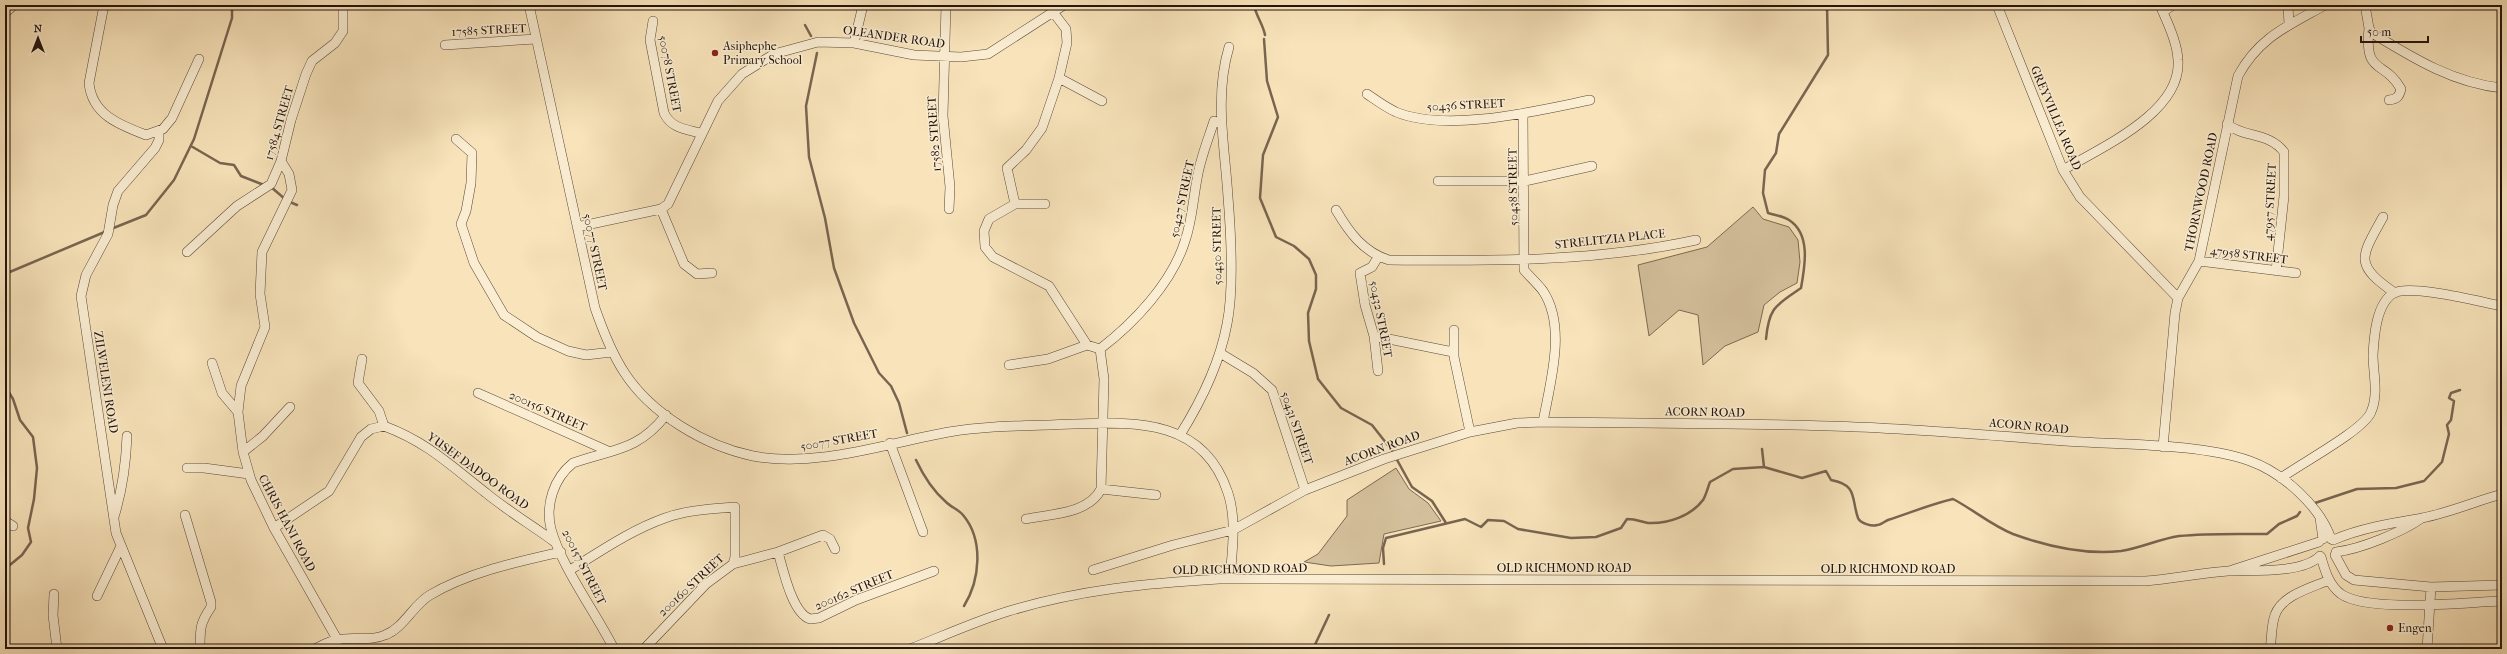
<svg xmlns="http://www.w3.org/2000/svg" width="2507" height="654" font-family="'IM FELL French Canon',serif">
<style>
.green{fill:#d4c09c;stroke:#7c6a54}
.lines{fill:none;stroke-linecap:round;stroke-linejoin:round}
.stream{stroke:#786551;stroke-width:2.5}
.minor-casing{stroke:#584738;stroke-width:10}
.minor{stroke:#faedd2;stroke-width:9}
.poi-dot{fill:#8f2418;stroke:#faedd2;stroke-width:1.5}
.labels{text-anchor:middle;stroke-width:3;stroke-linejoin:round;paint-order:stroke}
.street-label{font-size:12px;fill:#23130c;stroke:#faedd2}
.poi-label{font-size:12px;fill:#23130c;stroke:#faedd2;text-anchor:start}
</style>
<rect width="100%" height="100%" fill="#f8e3ba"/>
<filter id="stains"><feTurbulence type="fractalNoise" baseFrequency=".005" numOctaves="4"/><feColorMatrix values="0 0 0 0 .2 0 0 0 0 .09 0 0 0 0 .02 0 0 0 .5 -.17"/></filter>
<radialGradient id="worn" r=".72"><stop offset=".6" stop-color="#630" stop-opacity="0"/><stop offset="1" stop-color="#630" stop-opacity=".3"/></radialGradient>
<path class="green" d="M 1753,207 L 1763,219 L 1789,227 L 1798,240 L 1800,262 L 1797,283 L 1780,292 L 1764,305 L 1758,332 L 1725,346 L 1703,365 L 1698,315 L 1679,310 L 1649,336 L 1638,265 L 1707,247 Z
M 1396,468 L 1409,489 L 1428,503 L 1441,521 L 1384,534 L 1379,563 L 1331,566 L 1304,562 L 1318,554 L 1347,516 L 1347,500 Z"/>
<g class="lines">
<path class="stream" d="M 1254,5 C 1256,16 1263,24 1265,35
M 805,25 L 811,36
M 1264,39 L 1267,81 L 1278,117 L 1263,155 L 1260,198 L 1276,237 L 1294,246 L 1309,259 L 1316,275 L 1316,289 L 1308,313 L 1309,341 L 1318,379 L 1341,408 L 1372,425 L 1394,453
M 817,53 L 806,106 L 809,157 L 825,218 L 834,268 L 854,323 L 879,373 L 891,386 L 899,403 L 907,433
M 191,146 L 220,163 L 234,165 L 241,176 L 264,185
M 271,187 L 285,199
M 290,202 L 297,205
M 111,229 L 146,215 L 174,180 L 194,139 L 232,18 L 232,5
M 5,274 L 107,231
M 1766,339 C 1769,306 1777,305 1801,288 C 1805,266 1811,234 1789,220 C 1783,216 1774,215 1768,213 L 1763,193 L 1765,170 L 1776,153 L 1779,134 L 1828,55 L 1827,5
M 5,386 L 13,399 L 20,420 L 33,437 L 37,468 L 34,499 L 28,528 L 31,542 L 22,555 L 5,569
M 1762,449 L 1764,467
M 1396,458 L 1412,487 L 1432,501 L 1446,523
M 916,460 C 924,477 932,490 946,502 C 951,507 959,510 963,515 C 984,540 980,580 964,606
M 2312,504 L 2357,489 L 2396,488 L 2424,481 L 2442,462 L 2449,434 L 2447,425 L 2451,420 L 2454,401 L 2449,398 L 2451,393 L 2460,390
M 1384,564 L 1383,548 L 1386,538 L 1465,519 L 1481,527 L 1488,520 L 1504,521 L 1518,529 L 1571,538 L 1596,537 L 1621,528 L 1627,519 C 1637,519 1641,522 1648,523 C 1668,524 1691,516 1703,500 C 1706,495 1708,487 1710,482 L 1733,469 L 1764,467 L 1802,478 L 1826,471 L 1831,480 C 1858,485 1851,498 1858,518 C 1860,523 1872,527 1877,525 C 1881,525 1885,521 1888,520 C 1910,513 1931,504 1953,499 C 1974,510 1991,525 2013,534 C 2046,546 2085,555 2121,551 C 2141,548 2159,539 2179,536 C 2209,533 2238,534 2267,534 L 2279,524 L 2297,516 L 2300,512
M 1313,649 L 1329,615"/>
<g class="minor-casing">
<path id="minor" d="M 104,5 L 89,83 C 92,115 120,125 146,135 L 163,129 L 172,118 L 199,59
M 529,5 L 595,308 C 603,331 611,352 624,372 C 651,414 705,446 753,456 C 817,468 887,443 949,432 C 990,425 1032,426 1073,424 C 1137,422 1204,419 1228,493 C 1237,520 1232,552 1230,579
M 946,5 L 943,116 L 950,187 L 949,209
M 1997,5 L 2063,170 L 2080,197 L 2178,298
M 2288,5 L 2289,25
M 2365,5 L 2369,28 L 2372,33 C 2413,58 2453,83 2502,88
M 2163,12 L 2173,5
M 5,13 L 14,5
M 653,21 L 650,40 L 664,113 C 671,128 685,129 700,133
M 2369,28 C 2364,76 2384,59 2401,89 C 2399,97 2397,99 2389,100
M 854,43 L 863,5
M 445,45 L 535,39
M 1059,78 L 1102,101
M 1367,94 C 1376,100 1385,107 1396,112 C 1447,133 1536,111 1590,100
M 1523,113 L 1524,270 C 1530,277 1538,284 1543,291 C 1567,327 1550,383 1543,422
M 2227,124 C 2244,138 2269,132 2284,152 L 2284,196 L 2276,271
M 159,132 L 159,140 L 155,148 L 118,191 L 113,205 L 108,234 L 86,275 L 81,296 L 116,533 L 163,649
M 456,139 L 472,153 L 471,183 L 466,211 L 461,224 L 474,263 L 504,315 L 537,337 L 568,351 L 586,355 L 612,352
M 281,161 L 289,174 L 292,190 L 262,252 L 260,294 L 265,327 L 241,386 L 238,412 L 243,452 L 251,480 L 274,528 L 337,639
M 2063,170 C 2102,147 2182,112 2178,60 C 2177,41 2167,22 2160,5
M 1438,181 L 1525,181 L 1592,166
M 1015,204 L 1007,168 L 1026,150 L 1042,128 L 1059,78 L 1067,43 L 1066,29 L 1053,12
M 1045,204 L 1015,204 L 989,219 L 984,231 L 985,247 L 993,257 L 1049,286 L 1087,345 L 1100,349
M 661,209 L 684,264 L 697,274 L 712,273
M 1336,210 C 1349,232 1363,252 1389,260 C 1491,261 1596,262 1696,240
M 2383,217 C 2361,257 2353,264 2395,293
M 577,227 L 661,209 L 668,204 L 718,101 L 742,74 L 774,54 L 818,42 L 854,43 L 914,55 L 961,57 L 988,54 L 1064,5
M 187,252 L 237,206 L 271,184 L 281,161 L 291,120 L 306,74 L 312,61 L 335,43 L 343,31 L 343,5
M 1378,257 L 1372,267 L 1360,273 L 1365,305 L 1374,336 L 1378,371
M 2199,261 L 2296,273
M 1454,330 L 1454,357 L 1470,432
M 1374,336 L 1453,352
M 1100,349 C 1134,323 1172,283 1185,241 C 1192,221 1193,200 1197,179 C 1200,159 1208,140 1214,121 L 1220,123
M 1220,353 L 1253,373 L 1272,390 L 1305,490
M 362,359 L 358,383 L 379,411 L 384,426
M 212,363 L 222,393 L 238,412
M 1009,365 L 1048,359 L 1087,345
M 478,393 L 608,451
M 384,426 C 427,442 450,465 486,493 C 508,511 533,526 556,543
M 1180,435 C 1200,403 1220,362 1227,324 C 1234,289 1231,234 1228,197 C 1225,147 1214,97 1229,47
M 890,443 L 923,532
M 2163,447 L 2175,313 L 2178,298 L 2199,261 L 2238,76 C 2259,37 2288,26 2325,5
M 243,452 L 263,436 L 290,407
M 187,468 L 204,468 L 249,474
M 2281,478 C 2300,464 2364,430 2371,412 C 2379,394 2373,373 2373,355 C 2374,337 2376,303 2394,293 C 2411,284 2481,302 2502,306
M 1101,489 L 1156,495
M 185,515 L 211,602 L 211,607 C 200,623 200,629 200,649
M 114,517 C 122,491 126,463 127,436
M 2320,518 L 2323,539
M 1026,519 C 1050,514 1089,514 1101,489 L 1104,379 L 1100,349
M 5,521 L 13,526
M 274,528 L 329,491 L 361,437 L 371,429 L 384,426
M 2333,540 C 2361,528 2392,523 2422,518 C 2449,513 2476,501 2502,494
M 778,552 C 783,569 792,613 810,619 L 819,618 L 856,600 L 934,571
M 2336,552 C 2361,549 2402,532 2422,518
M 2335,555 L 2346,575 L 2354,580 L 2431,587 L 2502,585
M 2321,557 C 2325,571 2329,585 2341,594 C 2368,613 2467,602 2502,601
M 733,564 L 778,552 L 823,535 L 830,539 L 835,549
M 570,570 C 601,551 631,530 665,518 C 687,510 712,509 735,507 L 735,557 L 733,564 L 706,584 L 644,649
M 1093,570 L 1173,545 L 1233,530 L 1305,490 L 1384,459 L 1470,432 L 1517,423 L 1543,422 C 1638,423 1734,423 1829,426 C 1908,428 1986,435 2065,441 C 2120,445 2199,443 2250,461 C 2283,473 2320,506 2331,539
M 2229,571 L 2319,542
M 54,594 L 53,615 L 57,649
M 97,596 L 121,546
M 314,649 C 321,646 329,641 337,640 C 352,636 369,642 385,635 C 404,628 413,605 430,595 C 469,572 517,562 561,552
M 614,649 C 596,613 561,566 551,529 C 545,505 554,478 573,463 C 613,449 638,451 666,415
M 910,649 C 943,636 976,621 1009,611 C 1078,590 1148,583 1219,579 L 2145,581 C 2172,579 2200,573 2228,571 C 2252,570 2302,574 2320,556
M 2270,649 C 2272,638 2271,625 2275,615 C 2282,595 2311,588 2329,580
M 2427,649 L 2431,587"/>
</g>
<use href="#minor" class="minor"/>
</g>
<g class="poi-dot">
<circle cx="715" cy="53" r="4"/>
<circle cx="2390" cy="628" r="4"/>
</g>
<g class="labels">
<g class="street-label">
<text transform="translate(489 30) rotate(-3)" y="4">17585 STREET</text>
<text transform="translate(894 37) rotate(8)" y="4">OLEANDER ROAD</text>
<text transform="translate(670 74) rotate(79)" y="4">50078 STREET</text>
<text transform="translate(1466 105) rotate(-3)" y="4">50436 STREET</text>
<text transform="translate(2056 118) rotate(67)" y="4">GREYVILLEA ROAD</text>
<text transform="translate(279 123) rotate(-74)" y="4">17584 STREET</text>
<text transform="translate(934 134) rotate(-94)" y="4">17582 STREET</text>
<text transform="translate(1513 187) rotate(-91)" y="4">50438 STREET</text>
<text transform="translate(2201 192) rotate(-78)" y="4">THORNWOOD ROAD</text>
<text transform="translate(1182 199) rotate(-78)" y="4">50427 STREET</text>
<text transform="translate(2270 202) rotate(-87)" y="4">47957 STREET</text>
<text transform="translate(1610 239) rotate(-6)" y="4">STRELITZIA PLACE</text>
<text transform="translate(1217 246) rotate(-91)" y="4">50430 STREET</text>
<text transform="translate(595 252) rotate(78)" y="4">50077 STREET</text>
<text transform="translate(2249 255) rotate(7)" y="4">47958 STREET</text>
<text transform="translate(1381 319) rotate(79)" y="4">50432 STREET</text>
<text transform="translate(106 382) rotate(81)" y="4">ZILWELENI ROAD</text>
<text transform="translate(548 411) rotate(24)" y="4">200156 STREET</text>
<text transform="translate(1705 412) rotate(1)" y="4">ACORN ROAD</text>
<text transform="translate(2029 426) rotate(5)" y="4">ACORN ROAD</text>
<text transform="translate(1297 428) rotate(71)" y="4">50431 STREET</text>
<text transform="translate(839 440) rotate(-10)" y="4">50077 STREET</text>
<text transform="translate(1382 448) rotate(-20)" y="4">ACORN ROAD</text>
<text transform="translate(478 471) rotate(36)" y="4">YUSEF DADOO ROAD</text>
<text transform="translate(287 523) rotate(62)" y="4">CHRIS HANI ROAD</text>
<text transform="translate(584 567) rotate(63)" y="4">200157 STREET</text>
<text x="1564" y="572">OLD RICHMOND ROAD</text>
<text transform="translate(1240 569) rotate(-1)" y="4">OLD RICHMOND ROAD</text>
<text x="1888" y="573">OLD RICHMOND ROAD</text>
<text transform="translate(691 585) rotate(-43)" y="4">200160 STREET</text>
<text transform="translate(854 590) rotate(-23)" y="4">200162 STREET</text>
</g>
<g class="poi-label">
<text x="723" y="50">Asiphephe<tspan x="723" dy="14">Primary School</tspan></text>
<text x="2398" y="632">Engen</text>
</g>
</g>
<rect width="2507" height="654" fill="none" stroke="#f8e3ba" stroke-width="20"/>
<rect x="6" y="6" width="2495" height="642" fill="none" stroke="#23130c" stroke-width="2"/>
<rect x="10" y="10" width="2487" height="634" fill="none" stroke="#23130c"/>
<g transform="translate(38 38)" stroke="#faedd2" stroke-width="3" paint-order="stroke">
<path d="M0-3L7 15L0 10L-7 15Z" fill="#23130c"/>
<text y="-6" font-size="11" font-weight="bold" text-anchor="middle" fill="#23130c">N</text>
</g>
<path d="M2361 36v6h67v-6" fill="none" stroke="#23130c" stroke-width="2"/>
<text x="2367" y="36" font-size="12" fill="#23130c" stroke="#faedd2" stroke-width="3" paint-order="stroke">50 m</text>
<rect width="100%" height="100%" filter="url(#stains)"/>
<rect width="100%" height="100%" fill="url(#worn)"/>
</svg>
